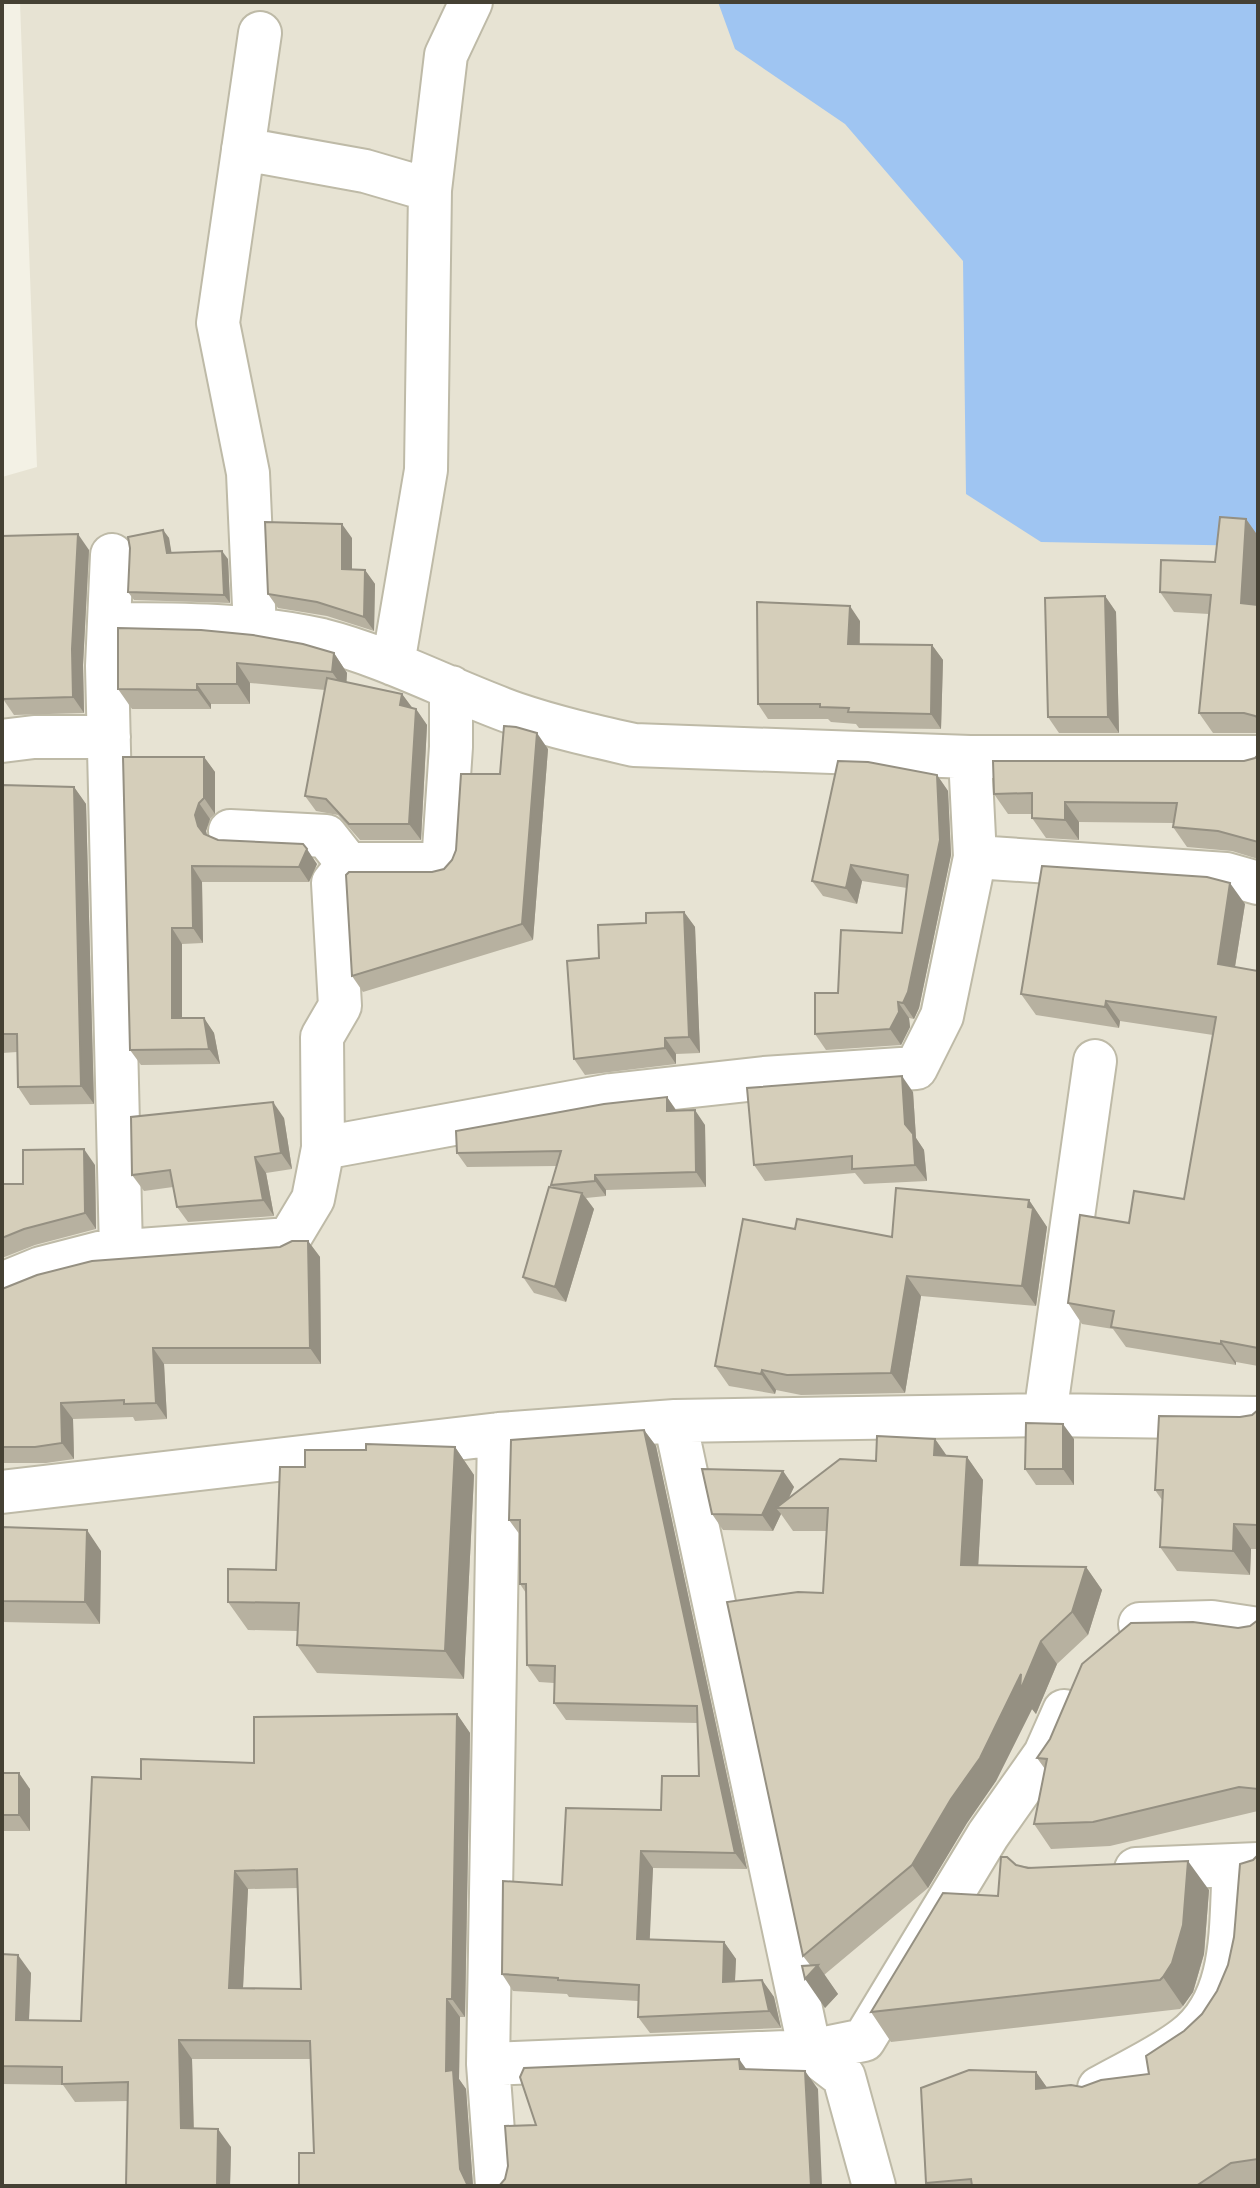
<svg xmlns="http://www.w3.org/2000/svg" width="1260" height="2188" font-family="'DejaVu Sans',sans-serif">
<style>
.residential{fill:#e7e3d3}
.water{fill:#9fc5f2}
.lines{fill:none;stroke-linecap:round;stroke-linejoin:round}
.minor-casing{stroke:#bebaa7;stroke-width:46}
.minor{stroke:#fff;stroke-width:42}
.wall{fill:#b7b1a0;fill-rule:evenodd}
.shaded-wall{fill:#959082}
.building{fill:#d5ceba;stroke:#959082;stroke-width:2;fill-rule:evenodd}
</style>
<rect width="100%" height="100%" fill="#f3f1e5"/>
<path class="residential" d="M 20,2 L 1258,2 L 1258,2186 L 2,2186 L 2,477 L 37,467 Z"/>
<path class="water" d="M 718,2 L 1258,2 L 1258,546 L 1041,542 L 966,494 L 963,261 L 845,124 L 735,49 Z"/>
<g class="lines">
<g class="minor-casing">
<path id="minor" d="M 243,149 L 365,171 L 430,190
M 112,555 L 107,666 L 121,1250
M 109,624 C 181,624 252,624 322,640 C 389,657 451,691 516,714 C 554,727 594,736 634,745 L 970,757 L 1258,757
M 255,629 L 248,473 L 218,323 L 260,33
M 393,664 L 426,470 L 430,190 L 446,55 L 471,2
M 2,741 L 34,737 L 109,737
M 230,831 L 326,836 L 348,864 L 443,864 L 451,747 L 451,687
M 975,857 L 1226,874 L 1258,883
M 323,1148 L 611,1095 L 764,1078 L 916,1068 L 942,1016 L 975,857 L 970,757
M 2,1284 L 41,1268 L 99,1253 L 289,1239 L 313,1199 L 323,1148 L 322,1037 L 340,1006 L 333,883 L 348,864
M 1045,1415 L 1095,1061
M 675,1421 L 810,2051 L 844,2077 L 874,2186
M 2,1492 L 499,1434 L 675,1421 L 1045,1415 L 1258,1418
M 1140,1624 L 1212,1622 L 1258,1629
M 1136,1869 L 1258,1864
M 488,2064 L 810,2051 L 864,2040 L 988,1835 L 1045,1754 L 1064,1711
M 1099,2088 C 1127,2072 1159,2058 1185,2038 C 1237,1999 1230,1923 1234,1865
M 497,2186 L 488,2064 L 499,1434"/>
</g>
<use href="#minor" class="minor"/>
</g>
<path class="wall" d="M 1246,519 L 1258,536 L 1256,604 L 1258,605 L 1258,733 L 1213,733 L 1199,713 L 1209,614 L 1174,612 L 1160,592 L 1215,562 Z
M 163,530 L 169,538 L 171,553 L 228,559 L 230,603 L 134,600 L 128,592 Z
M 2,536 L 89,550 L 83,665 L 84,713 L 14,715 L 3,699 Z
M 352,538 L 352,569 L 365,570 L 375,584 L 374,631 L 327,616 L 278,608 L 268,594 Z
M 1105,596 L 1116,612 L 1119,733 L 1059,733 L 1048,717 Z
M 860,621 L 860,644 L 932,645 L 943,660 L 941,729 L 859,728 L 856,724 L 831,722 L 828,719 L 768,719 L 758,704 Z
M 118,628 L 334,653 L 347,673 L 346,682 L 402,694 L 412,708 L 416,709 L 427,725 L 421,840 L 360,840 L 338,815 L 316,811 L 305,796 L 325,690 L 250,683 L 250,704 L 211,704 L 211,709 L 132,709 L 118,689 Z
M 548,749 L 533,940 L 363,992 L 352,976 L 432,872 L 444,869 L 452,860 L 500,774 Z
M 1258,755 L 1258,859 L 1232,851 L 1187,847 L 1173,827 L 1174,823 L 1079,822 L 1079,840 L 1046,838 L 1032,818 L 1032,814 L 1008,814 L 994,794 L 1244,761 L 1255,758 Z
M 204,757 L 215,772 L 215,814 L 210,819 L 206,831 L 207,835 L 218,840 L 317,864 L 309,882 L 202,882 L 203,943 L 182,944 L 182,1018 L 204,1018 L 214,1033 L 220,1064 L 141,1065 L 130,1050 Z
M 937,775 L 948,791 L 951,855 L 919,1008 L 914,1019 L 909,1018 L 910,1027 L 901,1045 L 826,1050 L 815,1034 L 838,993 L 902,933 L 907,888 L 862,881 L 857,904 L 823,896 L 812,881 Z
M 74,787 L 86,804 L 94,1104 L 30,1105 L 18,1087 L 17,1052 L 2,1053 L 2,976 L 3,976 Z
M 1245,904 L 1235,967 L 1258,971 L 1258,1366 L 1236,1362 L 1236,1365 L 1126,1347 L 1113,1329 L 1082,1324 L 1068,1303 L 1129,1223 L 1184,1199 L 1213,1035 L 1120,1021 L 1119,1028 L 1036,1015 L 1021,994 Z
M 684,912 L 695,927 L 700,1053 L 676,1054 L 676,1064 L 585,1075 L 574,1059 L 599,958 L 646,923 Z
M 913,1092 L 916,1138 L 924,1150 L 927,1181 L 864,1184 L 855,1173 L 765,1181 L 754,1165 Z
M 667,1097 L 677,1111 L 705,1125 L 706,1187 L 606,1190 L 606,1196 L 586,1198 L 594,1209 L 566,1302 L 534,1293 L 523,1277 L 553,1187 L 551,1185 L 557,1166 L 467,1167 L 457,1153 Z
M 284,1118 L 292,1169 L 266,1173 L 274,1216 L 188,1222 L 177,1207 L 173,1187 L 144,1191 L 132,1175 Z
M 95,1165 L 96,1229 L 35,1245 L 2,1258 L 2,1184 L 23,1184 Z
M 1029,1200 L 1047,1227 L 1036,1306 L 921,1296 L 905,1393 L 801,1395 L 776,1390 L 775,1394 L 729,1386 L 715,1366 L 795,1229 L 892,1237 Z
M 308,1241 L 320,1257 L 321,1364 L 164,1364 L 167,1419 L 135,1421 L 133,1417 L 73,1419 L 74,1459 L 46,1463 L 2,1463 L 2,1289 L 280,1247 Z
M 1258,1410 L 1258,1549 L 1251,1549 L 1250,1575 L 1177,1571 L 1160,1547 L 1162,1500 L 1155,1490 L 1240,1417 L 1252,1415 Z
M 644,1430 L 656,1446 L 747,1869 L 653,1868 L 649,1939 L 724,1942 L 736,1959 L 735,1982 L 762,1980 L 774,1997 L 781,2028 L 650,2033 L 638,2017 L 638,2001 L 569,1997 L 567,1994 L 513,1991 L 502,1974 L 562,1885 L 661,1810 L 699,1776 L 697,1723 L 566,1720 L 554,1703 L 554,1683 L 539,1682 L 527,1665 L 526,1593 L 520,1584 L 520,1535 L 509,1520 Z
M 935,1439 L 947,1456 L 967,1457 L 983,1480 L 978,1565 L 1086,1567 L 1102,1590 L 1088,1635 L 1057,1664 L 1036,1714 L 1032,1709 L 996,1781 L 967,1823 L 928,1888 L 824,1975 L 838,1994 L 825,2008 L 810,1965 L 803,1956 L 827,1531 L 793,1531 L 781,1514 L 773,1531 L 723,1530 L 712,1514 L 783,1471 L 794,1487 L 788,1499 L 876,1461 Z
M 1074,1439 L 1074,1485 L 1036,1485 L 1025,1469 Z
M 455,1447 L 474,1475 L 464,1679 L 317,1673 L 297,1645 L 298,1631 L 248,1630 L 228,1602 L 276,1570 L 305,1467 L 366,1450 Z
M 2,1527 L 101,1551 L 100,1624 L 2,1622 Z
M 1258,1620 L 1258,1811 L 1110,1846 L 1051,1849 L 1034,1824 L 1045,1769 L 1037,1758 L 1238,1628 L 1250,1626 Z
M 457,1714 L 470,1733 L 465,2017 L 460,2017 L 459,2079 L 466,2089 L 473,2186 L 299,2186 L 314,2153 L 311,2059 L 192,2059 L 194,2128 L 231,2147 L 230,2186 L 126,2186 L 128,2101 L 75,2102 L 63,2085 L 2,2084 L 2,1954 L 31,1973 L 29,2021 L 81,2021 L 141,1779 L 254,1763 ZM 298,1888 L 301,1989 L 243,1988 L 248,1889 Z
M 2,1773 L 30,1789 L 30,1831 L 2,1831 Z
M 1258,1855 L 1258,2186 L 928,2186 L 926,2183 L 1036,2072 L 1047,2088 L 1082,2087 L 1149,2074 L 1184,2031 L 1202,2014 L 1217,1991 L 1228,1965 L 1253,1860 Z
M 1016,1865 L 1209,1890 L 1204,1954 L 1193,1992 L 1183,2006 L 1180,2009 L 891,2042 L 871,2012 L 998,1896 Z"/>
<path class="shaded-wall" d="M 1246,519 L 1258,536 L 1258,570 L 1255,623 L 1241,603 Z
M 342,524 L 352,538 L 352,583 L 342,569 Z
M 163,530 L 169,538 L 173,561 L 167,553 Z
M 78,534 L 89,550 L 83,665 L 84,713 L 73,697 L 72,649 Z
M 222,551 L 228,559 L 230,603 L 224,595 Z
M 365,570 L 375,584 L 374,631 L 364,617 Z
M 1105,596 L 1116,612 L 1119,733 L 1108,717 Z
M 850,606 L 860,621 L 859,659 L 848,644 Z
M 932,645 L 943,660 L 941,729 L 931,714 Z
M 334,653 L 347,673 L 346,692 L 332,672 Z
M 237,663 L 250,683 L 250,704 L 237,684 Z
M 197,684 L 211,704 L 211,709 L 197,690 Z
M 402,694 L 414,710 L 400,705 Z
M 416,709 L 427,725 L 421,840 L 409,824 Z
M 537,733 L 548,749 L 533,940 L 522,924 Z
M 204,757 L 215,772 L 215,814 L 204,798 Z
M 937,775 L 948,791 L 951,855 L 919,1008 L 914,1019 L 903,1003 Z
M 74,787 L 86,804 L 94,1104 L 81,1086 Z
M 1065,802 L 1079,822 L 1079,840 L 1065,820 Z
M 199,803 L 210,819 L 206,831 L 208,841 L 198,826 L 195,815 Z
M 307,849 L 317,864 L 309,882 L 299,867 Z
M 851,865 L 862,881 L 857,904 L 846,888 Z
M 192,866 L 202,882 L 203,943 L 193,928 Z
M 1230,883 L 1245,904 L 1232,985 L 1218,964 Z
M 684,912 L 695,927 L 700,1053 L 689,1037 Z
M 172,928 L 182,944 L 182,1034 L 172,1018 Z
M 1106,1001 L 1120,1021 L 1119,1028 L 1105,1007 Z
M 898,1002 L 909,1018 L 910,1027 L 901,1045 L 890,1029 Z
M 204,1018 L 214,1033 L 220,1064 L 209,1049 Z
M 665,1038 L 676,1054 L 676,1064 L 665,1048 Z
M 902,1076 L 913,1092 L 916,1138 L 924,1150 L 927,1181 L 915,1165 L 905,1124 Z
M 667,1097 L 677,1112 L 667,1111 Z
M 273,1102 L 284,1118 L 292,1169 L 281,1153 Z
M 695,1110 L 705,1125 L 706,1187 L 696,1172 Z
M 84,1149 L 95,1165 L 96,1229 L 85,1213 Z
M 255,1157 L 266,1173 L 274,1216 L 263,1200 Z
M 595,1175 L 606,1190 L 606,1196 L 595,1181 Z
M 582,1193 L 594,1209 L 566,1302 L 555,1287 Z
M 1029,1200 L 1047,1227 L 1036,1306 L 1022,1286 Z
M 308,1241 L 320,1257 L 321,1364 L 310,1348 Z
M 907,1276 L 921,1296 L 905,1393 L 891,1373 Z
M 1221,1341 L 1236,1362 L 1236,1365 L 1221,1344 Z
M 153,1348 L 164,1364 L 167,1419 L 156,1403 Z
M 762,1370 L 776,1390 L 775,1394 L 761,1374 Z
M 61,1403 L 73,1419 L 74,1459 L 62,1443 Z
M 1063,1424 L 1074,1439 L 1074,1485 L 1063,1469 Z
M 644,1430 L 656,1446 L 747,1869 L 735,1853 Z
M 935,1439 L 951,1462 L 934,1455 Z
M 455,1447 L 474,1475 L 464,1679 L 445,1651 Z
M 967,1457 L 983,1480 L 977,1588 L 961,1565 Z
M 783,1471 L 794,1487 L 784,1508 L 776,1508 L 781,1514 L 773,1531 L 762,1515 Z
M 1234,1524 L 1251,1549 L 1250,1575 L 1233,1551 Z
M 87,1530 L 101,1551 L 100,1624 L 85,1602 Z
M 1086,1567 L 1102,1590 L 1088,1635 L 1072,1612 Z
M 1041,1641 L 1057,1664 L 1036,1714 L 1032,1709 L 996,1781 L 967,1823 L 928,1888 L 912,1865 L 951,1799 Z
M 457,1714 L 470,1733 L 465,2017 L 452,1999 Z
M 19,1773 L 30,1789 L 30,1831 L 19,1815 Z
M 641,1851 L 653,1868 L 649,1956 L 637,1939 Z
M 1188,1861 L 1209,1890 L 1204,1954 L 1193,1992 L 1183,2006 L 1163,1977 Z
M 235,1871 L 248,1889 L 242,2007 L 229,1988 Z
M 724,1942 L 736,1959 L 734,1999 L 723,1982 Z
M 18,1955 L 31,1973 L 28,2039 L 16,2020 Z
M 818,1965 L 838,1994 L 825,2008 L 805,1979 Z
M 762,1980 L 774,1997 L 781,2028 L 769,2011 Z
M 447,1999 L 460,2017 L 459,2079 L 466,2089 L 473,2186 L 468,2186 L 460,2169 L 446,2071 Z
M 179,2040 L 192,2059 L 194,2146 L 181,2128 Z
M 739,2059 L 752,2077 L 740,2069 Z
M 805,2071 L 818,2089 L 822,2186 L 811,2186 Z
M 1036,2072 L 1053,2096 L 1036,2089 Z
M 218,2129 L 231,2147 L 230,2186 L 217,2186 Z"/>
<path class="building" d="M 1220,517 L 1246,519 L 1241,603 L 1258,605 L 1258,718 L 1255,716 L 1244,713 L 1199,713 L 1211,595 L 1160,592 L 1161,560 L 1215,562 Z
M 265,522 L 342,524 L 342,569 L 365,570 L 364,617 L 317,602 L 268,594 Z
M 163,530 L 167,553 L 222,551 L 224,595 L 128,592 L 130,548 L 128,537 Z
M 78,534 L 72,649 L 73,697 L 3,699 L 2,536 Z
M 1105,596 L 1108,717 L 1048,717 L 1045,598 Z
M 757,602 L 850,606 L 848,644 L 932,645 L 931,714 L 848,712 L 849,708 L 820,707 L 820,704 L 758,704 Z
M 118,628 L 201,630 L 253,635 L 303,644 L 334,653 L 332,672 L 237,663 L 237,684 L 197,684 L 197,690 L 118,689 Z
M 327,678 L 402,694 L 400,705 L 416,709 L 409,824 L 349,824 L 326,799 L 305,796 Z
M 504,726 L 516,727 L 537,733 L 522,924 L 352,976 L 346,875 L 349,872 L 432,872 L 444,869 L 452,860 L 456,850 L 461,774 L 500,774 Z
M 1258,755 L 1258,842 L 1218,831 L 1173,827 L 1177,803 L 1065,802 L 1065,820 L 1032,818 L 1032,793 L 994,794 L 993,761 L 1244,761 L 1255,758 Z
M 123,757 L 204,757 L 204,798 L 199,803 L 195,815 L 198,826 L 204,834 L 218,840 L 303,844 L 307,849 L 299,867 L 192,866 L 193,928 L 172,928 L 172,1018 L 204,1018 L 209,1049 L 130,1050 Z
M 838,761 L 868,762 L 937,775 L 940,840 L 908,992 L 903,1003 L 898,1002 L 899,1012 L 890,1029 L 815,1034 L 815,993 L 838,993 L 841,930 L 902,933 L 908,875 L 851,865 L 846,888 L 812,881 Z
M 2,785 L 74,787 L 81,1086 L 18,1087 L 17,1034 L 2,1034 L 2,976 L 3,976 Z
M 1042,866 L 1207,877 L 1230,883 L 1218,964 L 1258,971 L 1258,1348 L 1221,1341 L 1221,1344 L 1111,1327 L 1114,1311 L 1068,1303 L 1080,1215 L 1129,1223 L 1134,1191 L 1184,1199 L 1216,1017 L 1106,1001 L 1105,1007 L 1021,994 Z
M 684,912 L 689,1037 L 665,1038 L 665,1048 L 574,1059 L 567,961 L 599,958 L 598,925 L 646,923 L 646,913 Z
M 902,1076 L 905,1124 L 913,1134 L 915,1165 L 852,1169 L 852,1156 L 754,1165 L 747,1088 Z
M 667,1097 L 667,1111 L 695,1110 L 696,1172 L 595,1175 L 595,1181 L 551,1185 L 561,1151 L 457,1153 L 456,1131 L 604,1104 Z
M 273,1102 L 281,1153 L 255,1157 L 263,1200 L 177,1207 L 170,1170 L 132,1175 L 131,1117 Z
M 84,1149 L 85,1213 L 24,1229 L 2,1238 L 2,1184 L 23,1184 L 23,1150 Z
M 549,1187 L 582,1193 L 555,1287 L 523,1277 Z
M 896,1188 L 1029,1200 L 1028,1207 L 1033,1208 L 1022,1286 L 907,1276 L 891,1373 L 787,1375 L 762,1370 L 761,1374 L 715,1366 L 743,1219 L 795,1229 L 797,1219 L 892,1237 Z
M 292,1241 L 308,1241 L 310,1348 L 153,1348 L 156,1403 L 124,1404 L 124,1400 L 61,1403 L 62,1443 L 35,1447 L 2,1447 L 2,1289 L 37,1275 L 92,1261 L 280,1247 Z
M 1258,1410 L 1257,1525 L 1234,1524 L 1233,1551 L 1160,1547 L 1163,1490 L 1155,1490 L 1159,1416 L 1240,1417 L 1252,1415 Z
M 1026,1423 L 1063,1424 L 1063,1469 L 1025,1469 Z
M 644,1430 L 735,1853 L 641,1851 L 637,1939 L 724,1942 L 723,1982 L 762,1980 L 769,2011 L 638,2017 L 639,1985 L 558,1980 L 558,1978 L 502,1974 L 503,1881 L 562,1885 L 566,1808 L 661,1810 L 662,1776 L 699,1776 L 697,1706 L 554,1703 L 555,1666 L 527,1665 L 526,1584 L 520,1584 L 520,1520 L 509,1520 L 511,1440 Z
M 877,1436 L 935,1439 L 934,1455 L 967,1457 L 961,1565 L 1086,1567 L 1072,1612 L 1041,1641 L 1020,1691 L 1021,1674 L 980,1758 L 951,1799 L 912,1865 L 803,1956 L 727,1602 L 798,1592 L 823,1593 L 828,1508 L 776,1508 L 840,1459 L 876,1461 Z
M 366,1444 L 455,1447 L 445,1651 L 297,1645 L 299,1603 L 228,1602 L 228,1569 L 276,1570 L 280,1467 L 305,1467 L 305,1450 L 366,1450 Z
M 702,1469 L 783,1471 L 762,1515 L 712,1514 Z
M 2,1527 L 87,1530 L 85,1602 L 2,1601 Z
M 1258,1620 L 1258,1789 L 1239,1787 L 1093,1822 L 1034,1824 L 1047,1759 L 1037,1758 L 1050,1739 L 1082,1664 L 1131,1623 L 1193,1622 L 1238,1628 L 1250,1626 Z
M 457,1714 L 452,1999 L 447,1999 L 446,2071 L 453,2070 L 460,2169 L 468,2186 L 299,2186 L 299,2153 L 314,2153 L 310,2041 L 179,2040 L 181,2128 L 218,2129 L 217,2186 L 126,2186 L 128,2082 L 62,2084 L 62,2067 L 2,2066 L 2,1954 L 18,1955 L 16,2020 L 81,2021 L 92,1777 L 141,1779 L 141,1759 L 254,1763 L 254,1717 ZM 297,1869 L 301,1989 L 229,1988 L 235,1871 Z
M 2,1773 L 19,1773 L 19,1815 L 2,1815 Z
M 1258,1855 L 1258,2159 L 1231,2163 L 1196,2186 L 972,2186 L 971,2179 L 926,2183 L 921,2088 L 969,2070 L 1036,2072 L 1036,2089 L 1071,2085 L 1082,2087 L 1101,2080 L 1149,2074 L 1146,2056 L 1184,2031 L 1202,2014 L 1217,1991 L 1228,1965 L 1234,1937 L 1240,1864 L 1253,1860 Z
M 1001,1857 L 1007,1857 L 1016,1865 L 1028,1868 L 1188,1861 L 1183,1925 L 1172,1963 L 1163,1977 L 1160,1980 L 871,2012 L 943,1893 L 998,1896 Z
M 818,1965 L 805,1979 L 802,1966 Z
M 739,2059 L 740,2069 L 805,2071 L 811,2186 L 499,2186 L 505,2179 L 508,2166 L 505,2126 L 536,2125 L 520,2077 L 524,2068 Z"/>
<rect width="1260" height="2188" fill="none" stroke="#454134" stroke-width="8"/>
</svg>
